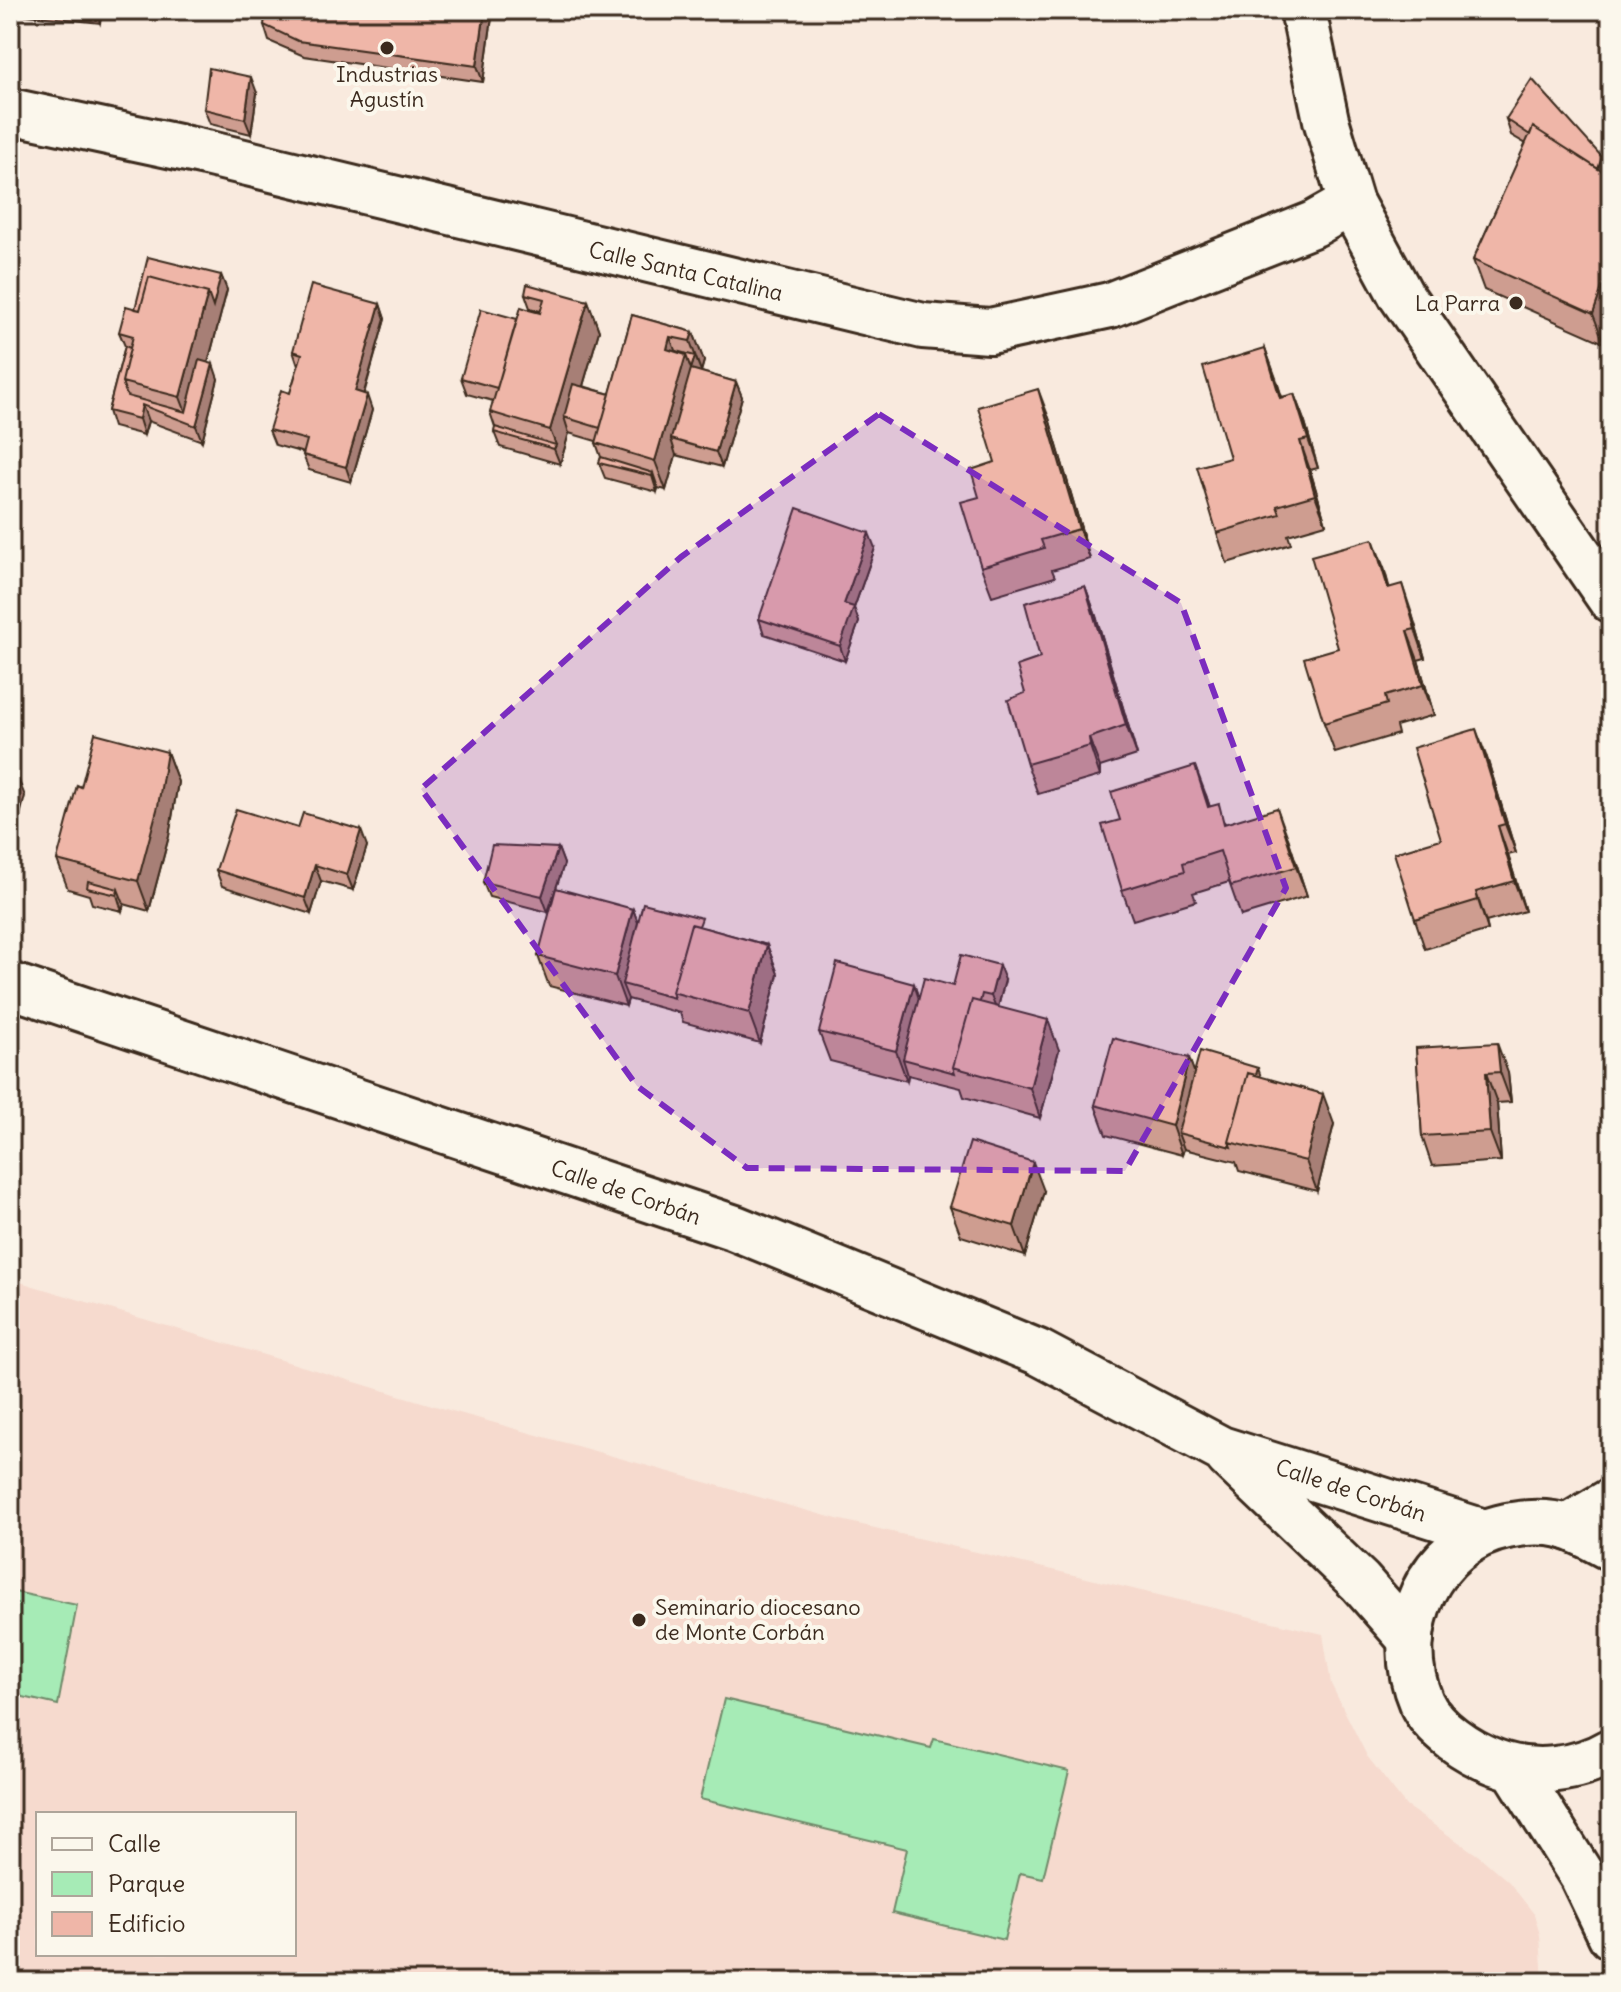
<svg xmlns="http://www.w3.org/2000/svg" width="1621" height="1992" font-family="Delius,sans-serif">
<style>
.built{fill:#f6dace;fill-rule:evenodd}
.green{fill:#a6ebb6;stroke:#708a6a;stroke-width:2}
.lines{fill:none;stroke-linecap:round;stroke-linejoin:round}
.minor-casing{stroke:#3b2a1e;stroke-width:50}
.secondary-casing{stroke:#3b2a1e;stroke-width:50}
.primary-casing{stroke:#3b2a1e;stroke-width:50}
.minor{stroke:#fbf7ec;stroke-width:44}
.secondary{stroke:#fbf7ec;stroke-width:44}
.primary{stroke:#fbf7ec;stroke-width:44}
.wall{fill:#ce9d90;stroke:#3b2a1e;stroke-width:2}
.shaded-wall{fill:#a77f76;stroke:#3b2a1e;stroke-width:2}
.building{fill:#efb6a8;stroke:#3b2a1e;stroke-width:2}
.marked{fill:#7b2cbf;fill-opacity:0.2;stroke:#7b2cbf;stroke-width:6;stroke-dasharray:16 10;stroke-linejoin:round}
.poi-dot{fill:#3b2a1e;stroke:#fbf7ec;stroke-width:3}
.labels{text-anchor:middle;stroke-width:8;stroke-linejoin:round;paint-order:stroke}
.poi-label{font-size:22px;fill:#3b2a1e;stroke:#fbf7ec}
.street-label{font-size:22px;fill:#3b2a1e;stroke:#fbf7ec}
</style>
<rect width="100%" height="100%" fill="#f9eade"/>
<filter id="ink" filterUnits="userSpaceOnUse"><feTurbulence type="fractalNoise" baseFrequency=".0125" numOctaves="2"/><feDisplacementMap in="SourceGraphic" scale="16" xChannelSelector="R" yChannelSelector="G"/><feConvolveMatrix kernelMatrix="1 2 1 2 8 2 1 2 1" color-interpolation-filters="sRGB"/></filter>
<g filter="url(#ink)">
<path class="built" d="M 10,1279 L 452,1411 L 837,1519 L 1323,1634 L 1331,1684 L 1367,1756 L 1406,1806 L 1479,1856 L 1509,1882 L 1534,1914 L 1540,1935 L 1543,1982 L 10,1982 ZM 38,1814 L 294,1814 L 294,1954 L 38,1954 Z"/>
<path class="green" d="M 10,1591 L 77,1605 L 58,1705 L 10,1694 Z
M 724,1699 L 931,1748 L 934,1739 L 1069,1771 L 1043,1878 L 1020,1873 L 1004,1940 L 892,1913 L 907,1849 L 700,1799 Z"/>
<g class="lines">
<g class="minor-casing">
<path id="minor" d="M 10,111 L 206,153 L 923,326 L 990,331 L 1110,305 L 1314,224 L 1351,203"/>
</g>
<g class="secondary-casing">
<path id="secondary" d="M 1303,10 L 1326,120 L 1351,203 L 1401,295 L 1611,600
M 10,985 L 735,1228 L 1038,1352 L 1221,1449 L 1481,1531
M 1228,1456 L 1360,1582 L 1411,1640
M 1567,1527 L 1611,1501"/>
</g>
<g class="primary-casing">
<path id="primary" d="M 1611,1548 C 1597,1541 1582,1532 1567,1527 C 1548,1521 1526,1522 1507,1526 C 1429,1542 1390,1629 1421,1702 C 1433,1729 1468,1752 1495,1762 C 1532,1776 1577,1771 1611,1751
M 1515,1770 L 1582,1876 L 1611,1936"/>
</g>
<use href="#minor" class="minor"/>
<use href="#secondary" class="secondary"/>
<use href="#primary" class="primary"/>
</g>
<path class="wall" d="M 10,10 L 102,10 L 100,23 L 10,13 Z
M 493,10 L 483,82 L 304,56 L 269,41 L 264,25 Z
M 257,93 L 251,134 L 210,124 L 204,109 Z
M 1506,119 L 1607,173 L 1607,174 L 1611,177 L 1611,322 L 1604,343 L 1484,290 L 1473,260 L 1526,144 L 1511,135 Z
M 221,275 L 227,290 L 208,363 L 218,379 L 202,441 L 148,421 L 144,435 L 113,427 L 108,411 L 125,346 L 119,332 L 135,309 Z
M 525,294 L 588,301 L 599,331 L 583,386 L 610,394 L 632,315 L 693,332 L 704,361 L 701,372 L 736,382 L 742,397 L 722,467 L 676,455 L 666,490 L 658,488 L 657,492 L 605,478 L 599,463 L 601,457 L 596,443 L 596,441 L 569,433 L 560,464 L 500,447 L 494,432 L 495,427 L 490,412 L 493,401 L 467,394 L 461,378 L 517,319 L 529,310 L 530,308 Z
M 380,304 L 385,319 L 364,394 L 372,410 L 351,482 L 309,470 L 303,455 L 304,453 L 275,445 L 269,430 L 290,393 L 298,366 L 293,351 Z
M 1265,348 L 1282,397 L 1294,394 L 1305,423 L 1318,468 L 1310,470 L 1326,524 L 1288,535 L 1291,544 L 1227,563 L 1217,533 Z
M 1049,418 L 1090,559 L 1052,570 L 1055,577 L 992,596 L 981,567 L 979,497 L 995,462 Z
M 875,548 L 854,608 L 859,622 L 845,661 L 764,634 L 759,619 Z
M 1384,568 L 1389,588 L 1412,614 L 1425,658 L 1418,660 L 1434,715 L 1396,726 L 1398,734 L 1335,753 L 1324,723 L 1338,648 Z
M 1085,586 L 1096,616 L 1137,755 L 1100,767 L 1100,776 L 1038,794 L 1027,764 L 1025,693 L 1040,658 Z
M 167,752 L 178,782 L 169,836 L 149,911 L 124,904 L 122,911 L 92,904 L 89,895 L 68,889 L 57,860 L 81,787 Z
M 1487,758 L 1516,853 L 1508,855 L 1525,911 L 1486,922 L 1488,930 L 1425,949 L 1415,919 L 1441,839 Z
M 1206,795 L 1210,807 L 1226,824 L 1288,838 L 1307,896 L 1241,916 L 1229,882 L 1193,893 L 1196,901 L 1133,920 L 1122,890 L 1120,820 Z
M 298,828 L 367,846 L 353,890 L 321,881 L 311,914 L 222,886 L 216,870 Z
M 558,848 L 564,864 L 548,912 L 489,897 L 483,882 Z
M 633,909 L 638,923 L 705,928 L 767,945 L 778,974 L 760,1043 L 683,1022 L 680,1013 L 628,999 L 626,1006 L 549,986 L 538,956 Z
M 1005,980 L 998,1007 L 1059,1050 L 1040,1118 L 964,1097 L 961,1088 L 908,1075 L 907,1081 L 830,1061 L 819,1032 L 914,984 L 919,999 L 953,986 Z
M 1416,1048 L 1508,1073 L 1511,1102 L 1497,1103 L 1501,1161 L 1432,1166 L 1422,1136 Z
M 1189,1058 L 1194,1073 L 1258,1068 L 1261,1077 L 1334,1124 L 1317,1191 L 1239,1171 L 1236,1162 L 1184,1149 L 1182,1155 L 1106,1135 L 1095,1105 Z
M 1044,1191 L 1025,1256 L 961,1236 L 950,1207 Z"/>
<path class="shaded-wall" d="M 95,10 L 102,10 L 100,23 Z
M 485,10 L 493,10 L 483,82 L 477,66 Z
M 251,77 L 257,93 L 251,134 L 245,119 Z
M 1602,157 L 1607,173 L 1600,193 L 1595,178 Z
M 1611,261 L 1611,322 L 1604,343 L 1593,314 Z
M 221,275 L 227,290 L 192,424 L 190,423 L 180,397 L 208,293 Z
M 588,301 L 599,331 L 573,420 L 564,417 L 569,433 L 560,464 L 554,449 L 556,445 L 550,430 Z
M 380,304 L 385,319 L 360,406 L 355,391 Z
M 693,332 L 704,361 L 701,371 L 690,341 Z
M 670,337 L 681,366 L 667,349 Z
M 1265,348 L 1276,378 L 1291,427 L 1280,398 Z
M 686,355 L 697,384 L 671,439 L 676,455 L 666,490 L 655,461 Z
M 695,356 L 701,371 L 697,384 L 691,369 Z
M 213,364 L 218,379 L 202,441 L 196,426 Z
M 736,382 L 742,397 L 722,467 L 716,452 Z
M 1038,389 L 1049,418 L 1090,559 L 1079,529 Z
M 1294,394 L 1305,423 L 1318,468 L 1308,439 Z
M 367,395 L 372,410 L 351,482 L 346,467 Z
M 142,405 L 148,421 L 144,435 L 139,419 Z
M 1300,441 L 1310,470 L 1326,524 L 1315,495 Z
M 653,473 L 658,488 L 657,492 L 652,476 Z
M 869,533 L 875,548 L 854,608 L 859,622 L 845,661 L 840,646 L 844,604 Z
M 1373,539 L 1384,568 L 1398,618 L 1388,588 Z
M 1402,584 L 1412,614 L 1425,658 L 1415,629 Z
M 1085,586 L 1096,616 L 1137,755 L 1126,725 Z
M 1407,631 L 1418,660 L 1434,715 L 1423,685 Z
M 1476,729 L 1487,758 L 1516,853 L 1505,824 Z
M 1089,738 L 1100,767 L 1100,776 L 1090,746 Z
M 167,752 L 178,782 L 169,836 L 149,911 L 138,881 Z
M 1195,766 L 1206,795 L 1219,837 L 1208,807 Z
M 19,781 L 25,796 L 10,854 L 10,817 Z
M 1277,808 L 1288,838 L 1307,896 L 1296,867 Z
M 1498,826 L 1508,855 L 1525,911 L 1514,881 Z
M 361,830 L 367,846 L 353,890 L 347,875 Z
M 558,848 L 564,864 L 548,912 L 542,896 Z
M 315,865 L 321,881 L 311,914 L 305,898 Z
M 118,889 L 124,904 L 122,911 L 117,895 Z
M 1476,892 L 1486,922 L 1488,930 L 1478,900 Z
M 633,909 L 644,939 L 622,984 L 628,999 L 626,1006 L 615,976 Z
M 767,945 L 778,974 L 760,1043 L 749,1013 Z
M 999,965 L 1005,980 L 997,1011 L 991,996 Z
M 914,984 L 924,1014 L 903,1059 L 908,1075 L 907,1081 L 896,1051 Z
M 1048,1020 L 1059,1050 L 1040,1118 L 1030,1088 Z
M 1497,1043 L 1508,1073 L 1511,1102 L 1500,1072 Z
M 1189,1058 L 1200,1088 L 1178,1133 L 1184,1149 L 1182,1155 L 1172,1126 Z
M 1486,1073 L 1497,1103 L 1501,1161 L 1490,1132 Z
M 1323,1094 L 1334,1124 L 1317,1191 L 1306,1161 Z
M 1033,1162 L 1044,1191 L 1025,1256 L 1014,1226 Z"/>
<path class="building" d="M 266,10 L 485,10 L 477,66 L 298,41 L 264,25 Z
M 209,68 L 251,77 L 245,119 L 204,109 Z
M 1532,79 L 1602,157 L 1598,169 L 1533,127 L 1530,135 L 1506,119 Z
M 1533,127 L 1611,177 L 1611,261 L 1593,314 L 1473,260 Z
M 148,257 L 221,275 L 213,307 L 208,293 L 149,277 L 140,310 L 135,309 Z
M 149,277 L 208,293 L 180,397 L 122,382 L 133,336 L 119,332 L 126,306 L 140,310 Z
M 527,284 L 588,301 L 550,430 L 490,412 L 521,307 L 540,313 L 544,299 L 525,294 Z
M 311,285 L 380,304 L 355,391 L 367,395 L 346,467 L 303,455 L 307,440 L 269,430 L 281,390 L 290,393 L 302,354 L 293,351 Z
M 530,308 L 540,311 L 540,313 L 529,310 Z
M 481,309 L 517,319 L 497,388 L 461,378 Z
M 632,315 L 693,332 L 690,341 L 670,337 L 667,349 L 686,355 L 655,461 L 596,443 Z
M 125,346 L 130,348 L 122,382 L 127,396 L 186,412 L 199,360 L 213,364 L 196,426 L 142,405 L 139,419 L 108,411 Z
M 1265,348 L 1280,398 L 1294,394 L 1308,439 L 1300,441 L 1315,495 L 1277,506 L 1280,514 L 1217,533 L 1197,467 L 1230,458 L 1203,367 Z
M 676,351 L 695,356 L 691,369 L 686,355 Z
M 691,369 L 736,382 L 716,452 L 671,439 Z
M 573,384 L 610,394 L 600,428 L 564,417 Z
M 1038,389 L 1079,529 L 1041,540 L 1044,548 L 981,567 L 961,502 L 979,497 L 971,470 L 995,462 L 978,407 Z
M 495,427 L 556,445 L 554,449 L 494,432 Z
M 601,457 L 653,473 L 652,476 L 599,463 Z
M 797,508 L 869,533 L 844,604 L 854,607 L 840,646 L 759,619 Z
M 1373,539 L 1388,588 L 1402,584 L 1415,629 L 1407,631 L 1423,685 L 1385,696 L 1387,704 L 1324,723 L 1304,658 L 1338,648 L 1311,556 Z
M 1085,586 L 1126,725 L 1089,738 L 1090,746 L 1027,764 L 1008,700 L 1025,693 L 1017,666 L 1040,658 L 1025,603 Z
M 1476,729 L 1505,824 L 1498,826 L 1514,881 L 1476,892 L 1478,900 L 1415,919 L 1394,853 L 1441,839 L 1413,748 Z
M 95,733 L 167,752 L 158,806 L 138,881 L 57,860 L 77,785 L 81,787 Z
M 1195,766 L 1208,807 L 1219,804 L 1224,824 L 1277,808 L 1296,867 L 1231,886 L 1220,851 L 1183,863 L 1185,871 L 1122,890 L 1102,825 L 1120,820 L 1111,792 Z
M 10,778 L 19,781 L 10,817 Z
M 236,809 L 298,828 L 303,813 L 361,830 L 347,875 L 315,865 L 305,898 L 216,870 Z
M 492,845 L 558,848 L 542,896 L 483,882 Z
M 88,881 L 118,889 L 117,895 L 87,888 Z
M 556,888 L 633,909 L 615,976 L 538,956 Z
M 643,903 L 702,918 L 699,926 L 691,924 L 672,992 L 674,998 L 622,984 Z
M 691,924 L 767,945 L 749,1013 L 672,992 Z
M 961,955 L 999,965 L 991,996 L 982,994 L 980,1002 L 972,1000 L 953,1067 L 955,1073 L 903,1059 L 924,978 L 953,986 Z
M 837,963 L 914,984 L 896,1051 L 819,1032 Z
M 972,1000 L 1048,1020 L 1030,1088 L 953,1067 Z
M 1113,1038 L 1189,1058 L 1172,1126 L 1095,1105 Z
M 1497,1043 L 1500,1072 L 1486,1073 L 1490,1132 L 1422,1136 L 1416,1048 Z
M 1200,1051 L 1258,1068 L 1256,1075 L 1248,1073 L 1229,1142 L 1231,1147 L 1178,1133 Z
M 1248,1073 L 1323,1094 L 1306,1161 L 1229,1142 Z
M 970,1142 L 1033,1162 L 1014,1226 L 950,1207 Z
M 107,1976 L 131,1982 L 106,1982 Z"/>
</g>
<path class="marked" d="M 879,414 L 1181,603 L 1286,888 L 1125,1171 L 747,1168 L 637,1086 L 421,789 L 681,557 Z"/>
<g class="poi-dot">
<circle cx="387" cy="48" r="8"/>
<circle cx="1516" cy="303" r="8"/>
<circle cx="639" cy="1620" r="8"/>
</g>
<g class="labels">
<g class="poi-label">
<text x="387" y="82">Industrias<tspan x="387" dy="25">Agustín</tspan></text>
<text x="1500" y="311" text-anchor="end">La Parra</text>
<text x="655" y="1615" text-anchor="start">Seminario diocesano<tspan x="655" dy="25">de Monte Corbán</tspan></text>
</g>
<g class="street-label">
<text transform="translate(686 271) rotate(13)" y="8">Calle Santa Catalina</text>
<text transform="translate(626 1192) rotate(19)" y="8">Calle de Corbán</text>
<text transform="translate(1351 1490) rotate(18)" y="8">Calle de Corbán</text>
</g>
</g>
<rect width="1621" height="1992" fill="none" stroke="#fbf7ec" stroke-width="40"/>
<rect x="20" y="20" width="1581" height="1952" fill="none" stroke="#3b2a1e" stroke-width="3" filter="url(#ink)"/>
<rect x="36" y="1812" width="260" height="144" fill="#fbf7ec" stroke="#aea59a" stroke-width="2"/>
<rect x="52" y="1838" width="40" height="12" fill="#fbf7ec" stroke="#aea59a" stroke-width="2"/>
<text x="108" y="1852" font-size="24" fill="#3b2a1e">Calle</text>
<rect x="52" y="1872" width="40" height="24" fill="#a6ebb6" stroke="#aea59a" stroke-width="2"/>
<text x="108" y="1892" font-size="24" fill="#3b2a1e">Parque</text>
<rect x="52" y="1912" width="40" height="24" fill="#efb6a8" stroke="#aea59a" stroke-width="2"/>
<text x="108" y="1932" font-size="24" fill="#3b2a1e">Edificio</text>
</svg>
